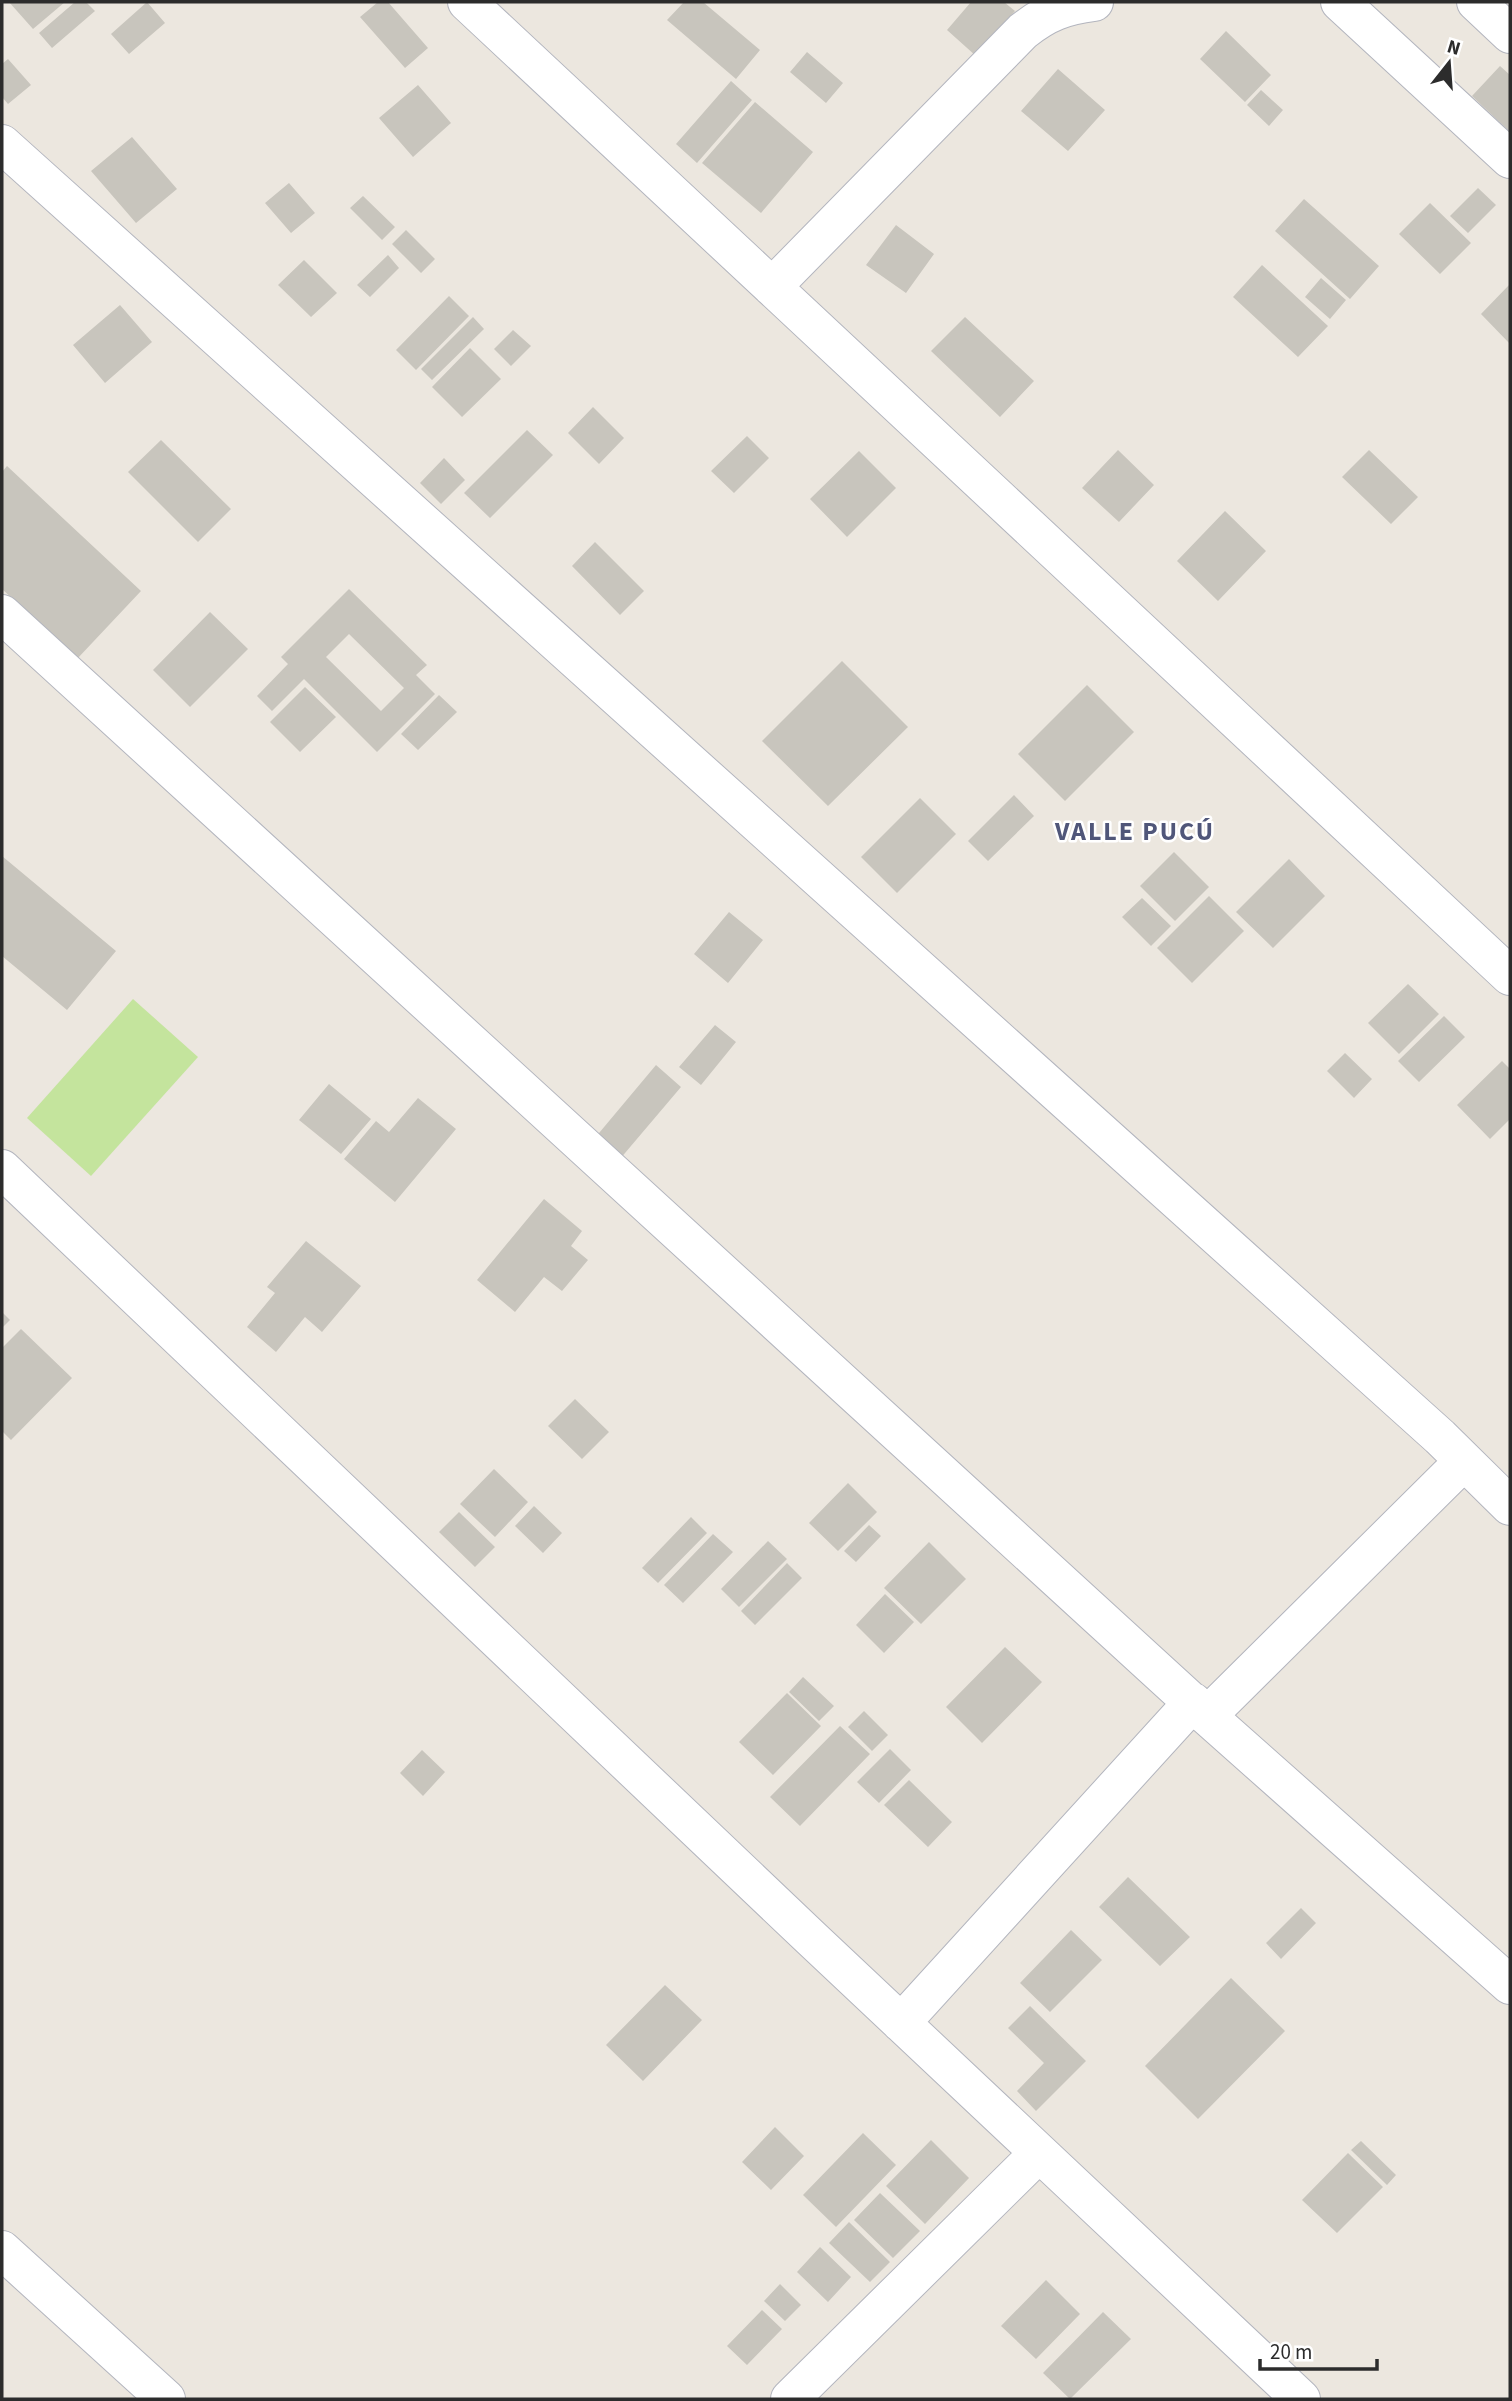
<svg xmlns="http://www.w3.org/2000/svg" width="1512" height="2401" font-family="'Source Sans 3',sans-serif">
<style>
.pitch{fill:#c4e49d}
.building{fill:#c8c5bd;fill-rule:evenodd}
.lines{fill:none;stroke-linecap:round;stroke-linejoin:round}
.minor-casing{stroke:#b3b5be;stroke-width:40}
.minor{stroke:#fff;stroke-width:38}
.labels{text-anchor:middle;stroke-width:5;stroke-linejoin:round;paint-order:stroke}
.district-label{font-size:26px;font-weight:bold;letter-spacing:2px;fill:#505679;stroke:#fff}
</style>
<rect width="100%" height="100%" fill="#ece7df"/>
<path class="pitch" d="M 133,999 L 198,1057 L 91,1176 L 27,1118 Z"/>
<path class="building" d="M 9,2 L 65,2 L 33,29 Z
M 75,2 L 86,2 L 95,11 L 52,48 L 39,33 Z
M 147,2 L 165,23 L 129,54 L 111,34 Z
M 378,2 L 388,2 L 428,48 L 405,68 L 360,17 Z
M 684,2 L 703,2 L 760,50 L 736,79 L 667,20 Z
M 971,2 L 1004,2 L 1015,11 L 976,56 L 947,30 Z
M 1226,31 L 1271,75 L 1245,102 L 1200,59 Z
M 807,52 L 843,83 L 826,103 L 790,72 Z
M 8,59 L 31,85 L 8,104 L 2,97 L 2,64 Z
M 1500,66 L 1510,75 L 1510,132 L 1472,96 Z
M 1058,69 L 1105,110 L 1068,151 L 1021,111 Z
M 731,81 L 752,100 L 697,163 L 676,144 Z
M 418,85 L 451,123 L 413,157 L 379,118 Z
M 1261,90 L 1283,110 L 1269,126 L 1247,105 Z
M 755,102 L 813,152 L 761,213 L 702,163 Z
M 132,137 L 177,189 L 136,223 L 91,171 Z
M 289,183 L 315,213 L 291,233 L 265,203 Z
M 1478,188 L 1496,205 L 1468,233 L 1450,216 Z
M 363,196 L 395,227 L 382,240 L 350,208 Z
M 1304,199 L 1379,266 L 1350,299 L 1275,231 Z
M 1430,203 L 1471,243 L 1440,274 L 1399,234 Z
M 896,225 L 934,254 L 906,293 L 866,265 Z
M 406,230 L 435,259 L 421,273 L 392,244 Z
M 388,255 L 399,268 L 370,297 L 357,285 Z
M 304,260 L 337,293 L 311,317 L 278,285 Z
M 1262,265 L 1328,326 L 1298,357 L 1233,297 Z
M 1321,278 L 1346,300 L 1330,319 L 1305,297 Z
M 1510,284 L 1510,344 L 1481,314 Z
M 449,296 L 469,316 L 416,370 L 396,350 Z
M 120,305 L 152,342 L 105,383 L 73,345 Z
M 473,317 L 484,329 L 432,380 L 421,369 Z
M 965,317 L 1034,381 L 1000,417 L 931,351 Z
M 513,330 L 531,346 L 511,366 L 494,349 Z
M 470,348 L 501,379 L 462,417 L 432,387 Z
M 593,407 L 624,438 L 599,464 L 568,433 Z
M 527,430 L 553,455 L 490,518 L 464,493 Z
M 747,436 L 769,458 L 734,493 L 711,471 Z
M 161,440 L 231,509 L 198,542 L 128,472 Z
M 1118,450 L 1154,485 L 1119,522 L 1082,488 Z
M 1369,450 L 1418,497 L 1391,524 L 1342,477 Z
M 859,451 L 896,488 L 847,537 L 810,499 Z
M 444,458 L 465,480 L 441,504 L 420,483 Z
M 7,466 L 141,591 L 77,659 L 2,589 L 2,472 Z
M 1225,511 L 1266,551 L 1218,601 L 1177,561 Z
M 595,542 L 644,591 L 620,615 L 572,566 Z
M 349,589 L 427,665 L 416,675 L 435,694 L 377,752 L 304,679 L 272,711 L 257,696 L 288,664 L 281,657 ZM 349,634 L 404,688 L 381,711 L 326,657 Z
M 210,612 L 248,649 L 190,707 L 153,670 Z
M 842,661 L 908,727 L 828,806 L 762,741 Z
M 1087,685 L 1134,732 L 1065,801 L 1018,754 Z
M 305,687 L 336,717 L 300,752 L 270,722 Z
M 439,695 L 457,712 L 418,750 L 401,734 Z
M 1014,795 L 1034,816 L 988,861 L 968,841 Z
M 920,798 L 956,834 L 897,893 L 861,857 Z
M 1174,852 L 1209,887 L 1175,921 L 1140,886 Z
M 2,856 L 116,951 L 67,1010 L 2,956 Z
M 1289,859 L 1325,896 L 1273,948 L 1236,912 Z
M 1209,896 L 1244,931 L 1192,983 L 1157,948 Z
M 1142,898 L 1171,926 L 1151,946 L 1122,917 Z
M 729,912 L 763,940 L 728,983 L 694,954 Z
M 1408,984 L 1439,1014 L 1399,1054 L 1368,1023 Z
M 1444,1016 L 1465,1037 L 1419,1082 L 1398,1061 Z
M 715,1025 L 736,1042 L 701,1085 L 679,1067 Z
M 1345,1053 L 1372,1079 L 1354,1098 L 1327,1071 Z
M 1502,1061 L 1510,1069 L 1510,1119 L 1490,1139 L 1457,1105 Z
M 656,1065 L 681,1087 L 614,1166 L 589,1145 Z
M 329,1084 L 371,1119 L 341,1154 L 299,1120 Z
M 418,1098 L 456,1129 L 395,1202 L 344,1159 L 376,1121 L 389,1132 Z
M 544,1199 L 582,1231 L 571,1246 L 588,1260 L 562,1291 L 544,1277 L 515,1312 L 477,1280 Z
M 306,1241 L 361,1286 L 322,1332 L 305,1317 L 276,1352 L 247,1327 L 275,1293 L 267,1287 Z
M 2,1312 L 10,1320 L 2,1328 Z
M 21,1329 L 72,1378 L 11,1440 L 2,1431 L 2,1348 Z
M 575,1399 L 609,1432 L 582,1459 L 548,1426 Z
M 494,1469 L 528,1502 L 495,1537 L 460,1504 Z
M 848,1483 L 877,1512 L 838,1551 L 809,1523 Z
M 534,1506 L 562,1533 L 543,1553 L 515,1526 Z
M 459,1512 L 495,1547 L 475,1567 L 439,1532 Z
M 691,1517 L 707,1533 L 658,1583 L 642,1568 Z
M 869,1525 L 881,1536 L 856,1562 L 844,1551 Z
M 713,1534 L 733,1552 L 683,1603 L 664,1585 Z
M 768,1541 L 787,1559 L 739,1607 L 721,1589 Z
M 929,1542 L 966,1579 L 921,1624 L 884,1588 Z
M 787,1563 L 802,1578 L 755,1625 L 741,1611 Z
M 885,1594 L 914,1622 L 884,1653 L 856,1625 Z
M 1005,1647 L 1042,1682 L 982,1743 L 946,1707 Z
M 803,1677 L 834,1706 L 819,1721 L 789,1692 Z
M 787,1693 L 821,1726 L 773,1775 L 739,1742 Z
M 864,1711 L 888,1735 L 872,1751 L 848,1727 Z
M 840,1726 L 870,1754 L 800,1826 L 770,1797 Z
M 890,1749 L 911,1770 L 879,1803 L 857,1782 Z
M 422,1750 L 445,1772 L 423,1796 L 400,1773 Z
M 909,1780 L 952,1822 L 928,1847 L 884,1805 Z
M 1128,1877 L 1190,1937 L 1160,1966 L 1099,1907 Z
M 1301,1908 L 1316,1923 L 1281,1959 L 1266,1943 Z
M 1071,1930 L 1102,1960 L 1050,2012 L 1020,1983 Z
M 1231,1978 L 1285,2031 L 1198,2119 L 1145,2066 Z
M 665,1985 L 702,2020 L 643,2081 L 606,2045 Z
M 1030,2006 L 1086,2061 L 1036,2111 L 1017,2091 L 1044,2063 L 1008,2028 Z
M 775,2127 L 804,2156 L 771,2190 L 742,2162 Z
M 863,2133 L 896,2165 L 836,2227 L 803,2195 Z
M 931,2140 L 969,2178 L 925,2224 L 886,2186 Z
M 1361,2141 L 1396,2175 L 1387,2185 L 1351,2150 Z
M 1348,2153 L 1383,2187 L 1337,2233 L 1302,2200 Z
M 880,2193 L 920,2231 L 893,2258 L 854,2220 Z
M 849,2222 L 890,2262 L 870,2282 L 829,2243 Z
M 820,2247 L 851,2277 L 828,2302 L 797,2272 Z
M 1046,2280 L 1080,2314 L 1036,2359 L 1001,2326 Z
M 780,2284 L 801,2305 L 785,2321 L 764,2301 Z
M 762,2310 L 782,2329 L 747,2365 L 727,2346 Z
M 1103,2312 L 1131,2339 L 1070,2399 L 1043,2373 Z"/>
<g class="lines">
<g class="minor-casing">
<path id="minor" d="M 467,2 L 1510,976
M 1340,2 L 1510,159
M 1476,2 L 1510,34
M 2,144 L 1440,1437 L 1510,1506
M 772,287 L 1023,31 C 1047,12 1064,6 1094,2
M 2,614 L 1207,1716 L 1510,1985
M 2,1169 L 811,1938 L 1301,2399
M 1207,1716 L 1464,1461
M 901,2023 L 1193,1702
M 2,2250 L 166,2399
M 790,2399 L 1039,2153"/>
</g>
<use href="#minor" class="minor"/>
</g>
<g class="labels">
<g class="district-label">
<text x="1135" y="840">VALLE PUCÚ</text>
</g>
</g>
<rect width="1512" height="2401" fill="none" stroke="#2c2c2c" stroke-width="7"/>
<g transform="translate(1449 63) rotate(17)" stroke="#ffffff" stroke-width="5" paint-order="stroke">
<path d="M0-5L12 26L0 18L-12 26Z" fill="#2c2c2c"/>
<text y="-10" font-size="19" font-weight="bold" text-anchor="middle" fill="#2c2c2c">N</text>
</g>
<path d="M1260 2359v10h117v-10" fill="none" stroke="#2c2c2c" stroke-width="3.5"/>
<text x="1270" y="2359" font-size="21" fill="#2c2c2c" stroke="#ffffff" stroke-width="5" paint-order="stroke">20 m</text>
</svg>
